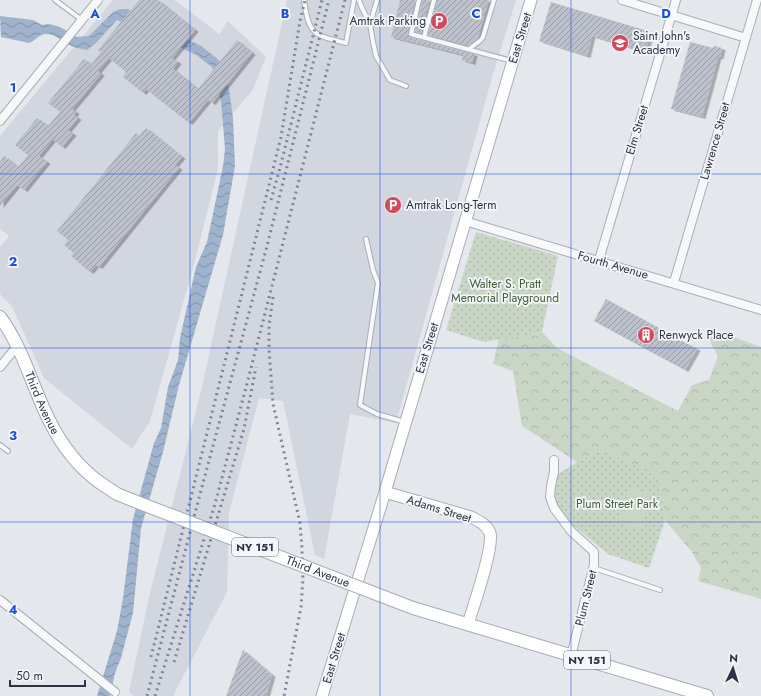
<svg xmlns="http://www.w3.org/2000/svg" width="761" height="696" font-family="Jost,sans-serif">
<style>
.built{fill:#d2d6de}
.forest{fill:url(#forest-crowns)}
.park{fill:url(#park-dots)}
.garden{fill:#c9d6c5}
.water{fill:url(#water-waves)}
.building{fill:url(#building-hatch);filter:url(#shadow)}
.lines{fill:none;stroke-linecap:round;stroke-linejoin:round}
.lane-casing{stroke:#a9aeb7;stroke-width:6}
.street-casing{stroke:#a9aeb7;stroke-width:10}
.secondary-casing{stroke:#a9aeb7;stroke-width:13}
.primary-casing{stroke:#a3abb8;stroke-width:14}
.lane{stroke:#f7f8fa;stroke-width:4}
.street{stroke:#f7f8fa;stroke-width:8}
.secondary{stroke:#fff;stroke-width:11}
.primary{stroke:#fff;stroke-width:12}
.rail{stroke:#7d8696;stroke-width:3;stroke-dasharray:2 4;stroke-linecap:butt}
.primary-bridge-casing{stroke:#a3abb8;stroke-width:14;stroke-linecap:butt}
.primary-bridge{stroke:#fff;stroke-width:12}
.grid{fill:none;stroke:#1d4ed8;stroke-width:1;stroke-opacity:0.55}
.labels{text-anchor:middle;stroke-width:3.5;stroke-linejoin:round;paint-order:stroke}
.shield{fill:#f4f6f9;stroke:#676e7b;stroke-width:1}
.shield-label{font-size:11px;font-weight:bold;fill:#2b3445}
.poi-label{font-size:12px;fill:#2b3445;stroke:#f4f6f9;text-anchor:start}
.street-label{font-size:12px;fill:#2b3445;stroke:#f4f6f9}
.park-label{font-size:12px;fill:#3f6138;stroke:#f4f6f9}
.grid-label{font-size:13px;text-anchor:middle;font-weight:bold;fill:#1d4ed8;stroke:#f4f6f9;stroke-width:3.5;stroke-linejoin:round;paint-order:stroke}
</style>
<defs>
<pattern id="forest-crowns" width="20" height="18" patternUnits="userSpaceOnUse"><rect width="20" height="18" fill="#c9d6c5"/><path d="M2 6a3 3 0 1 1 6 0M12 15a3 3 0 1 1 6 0" fill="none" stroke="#adb8ab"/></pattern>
<pattern id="park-dots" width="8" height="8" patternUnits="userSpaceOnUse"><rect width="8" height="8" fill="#c9d6c5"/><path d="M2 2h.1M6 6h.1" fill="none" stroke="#adb8ab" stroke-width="1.8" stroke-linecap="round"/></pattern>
<pattern id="water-waves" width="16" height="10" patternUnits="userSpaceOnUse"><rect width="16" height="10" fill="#9fb4cc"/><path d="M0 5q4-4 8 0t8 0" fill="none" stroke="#8293a7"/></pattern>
<pattern id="building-hatch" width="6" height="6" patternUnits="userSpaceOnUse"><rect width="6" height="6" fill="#bbc0ca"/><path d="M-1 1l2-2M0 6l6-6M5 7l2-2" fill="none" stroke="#989da6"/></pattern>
<filter id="shadow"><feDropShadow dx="3.5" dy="2" stdDeviation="0" flood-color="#0004"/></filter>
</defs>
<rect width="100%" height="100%" fill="#e4e7ec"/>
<path class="built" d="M 113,0 L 175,0 L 219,34 L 228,21 L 266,57 L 252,91 L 218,131 L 218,169 L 194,264 L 150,421 L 132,449 L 44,378 L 12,306 L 0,294 L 0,247 L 9,236 L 0,229 L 0,136 Z
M 287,0 L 516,0 L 493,74 L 396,423 L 350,414 L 324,559 L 315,555 L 283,401 L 259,398 L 229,513 L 227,592 L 173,696 L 134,696 L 129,692 L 149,597 L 201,391 Z"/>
<path class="forest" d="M 709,328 L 761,347 L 761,599 L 698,581 L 701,568 L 692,552 L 665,520 L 661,488 L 600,451 L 577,462 L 522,426 L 513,371 L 493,364 L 499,339 L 542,332 L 557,348 L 678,411 L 692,385 L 709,380 L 718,356 L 711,344 Z"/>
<path class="park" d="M 476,232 L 558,256 L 542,332 L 484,342 L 446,330 Z
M 600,451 L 648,470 L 661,488 L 665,520 L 649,568 L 608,554 L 570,523 L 560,511 L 554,495 L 557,475 L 577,462 Z"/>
<path class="garden" d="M 629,487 L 651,494 L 640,530 L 618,523 Z"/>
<path class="water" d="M 120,9 L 128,9 L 201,46 L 219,60 L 229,89 L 233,118 L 235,166 L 223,235 L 179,385 L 163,452 L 141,528 L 133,613 L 121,658 L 115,673 L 110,696 L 97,696 L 117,631 L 123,598 L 133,519 L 154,443 L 161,428 L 168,387 L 178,360 L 180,338 L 196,267 L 207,242 L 223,166 L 225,149 L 221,101 L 212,67 L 195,54 L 117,20 L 96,43 L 87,50 C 80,49 72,47 66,43 C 59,39 54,33 45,34 C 38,35 35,41 29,43 L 1,37 L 0,16 L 33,20 L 42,25 C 55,22 65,30 76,37 L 89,36 L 113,12 Z"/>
<path class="building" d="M 139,0 L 158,0 L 195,30 L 172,58 L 178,62 L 173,69 L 198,89 L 237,40 L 252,53 L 212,103 L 208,100 L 189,123 L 146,89 L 143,93 L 123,77 L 126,72 L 109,58 L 98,71 L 101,74 L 72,109 L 76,112 L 74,115 L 78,118 L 68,130 L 73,134 L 62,147 L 53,139 L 39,156 L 47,162 L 24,190 L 17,185 L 0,206 L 0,162 L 4,156 L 18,167 L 28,155 L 15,145 L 37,118 L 48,126 L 60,112 L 48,103 L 84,59 L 91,65 L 101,52 L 98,50 Z
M 400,0 L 415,0 L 408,33 L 409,37 L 474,54 L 472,63 L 462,60 L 463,55 L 391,37 Z
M 422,0 L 430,0 L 421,33 L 415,32 Z
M 437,0 L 489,0 L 478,38 L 468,46 L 428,35 Z
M 551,2 L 651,32 L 645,52 L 592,36 L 587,56 L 539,41 Z
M 690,42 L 713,48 L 714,46 L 722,48 L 720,57 L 718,57 L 702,117 L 671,109 Z
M 146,128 L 182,157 L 175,165 L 179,168 L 99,267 L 96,265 L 90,272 L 71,256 L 74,253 L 64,245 L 68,240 L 57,231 L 136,133 L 139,136 Z
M 606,299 L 697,349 L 685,370 L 594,321 Z
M 243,650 L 272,675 L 266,696 L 226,696 Z"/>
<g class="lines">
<g class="lane-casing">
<path id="lane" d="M 55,0 L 82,20
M 304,0 C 309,35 313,35 346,43 L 354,0
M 359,0 L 362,8 L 370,24
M 377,0 L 370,24 L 373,42 L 376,56 L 390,80 L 406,86
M 419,0 L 411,34 L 512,61
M 424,37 L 434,0
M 469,49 L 481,40 L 483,37 L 494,0
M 366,239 L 373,270 L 378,283 L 360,405 L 377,414 L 405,422
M 0,445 L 8,451
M 594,568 L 660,590"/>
</g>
<g class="street-casing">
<path id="street" d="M 622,0 L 746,38
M 0,121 L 98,0
M 465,221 L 761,310
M 599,260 L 676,0
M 674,282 L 757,0
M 0,367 L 18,345
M 554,460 L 554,472 L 551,486 L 550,497 L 554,508 L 571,531 L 594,552 L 594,565 L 571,656
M 0,600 L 115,692"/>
</g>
<g class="secondary-casing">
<path id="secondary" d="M 385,492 L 471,517 C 479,521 487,525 490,533 C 494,548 473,607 468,624
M 322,696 L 385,492 L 531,0"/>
</g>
<g class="primary-casing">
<g id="primary">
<path id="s1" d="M 0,317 C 23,348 32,386 49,420 C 61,444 77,466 99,482"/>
<path d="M 413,608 L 707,696"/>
</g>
</g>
<use href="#lane" class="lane"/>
<use href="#street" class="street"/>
<use href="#secondary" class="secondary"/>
<use href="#primary" class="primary"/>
<path class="rail" d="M 271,200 L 280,168 L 322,0
M 273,297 L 269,326 L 269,349 L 273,404 L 300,523 L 302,549 L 303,578 L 301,607 L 284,696
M 151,657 L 281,137 L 300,21 L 305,0
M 174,662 L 244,429 L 256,367
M 147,696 L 203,483 L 267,246 L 329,0
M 155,696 L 215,504 L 249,376 L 345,0"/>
<g class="primary-bridge-casing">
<g id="primary-bridge">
<path id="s2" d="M 99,482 L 117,494 L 142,504 L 413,608"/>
</g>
</g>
<use href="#primary-bridge" class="primary-bridge"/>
</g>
<path class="grid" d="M 190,0 L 190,696M 380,0 L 380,696M 571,0 L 571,696M 0,174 L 761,174M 0,348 L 761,348M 0,522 L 761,522"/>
<defs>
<g id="parking-disc" transform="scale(0.9)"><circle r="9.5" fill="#d1495b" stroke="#f4f6f9"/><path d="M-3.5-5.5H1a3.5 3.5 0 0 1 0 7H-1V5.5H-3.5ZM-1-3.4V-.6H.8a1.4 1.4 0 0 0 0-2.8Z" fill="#fff"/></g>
<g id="school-disc" transform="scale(0.9)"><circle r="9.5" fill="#d1495b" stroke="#f4f6f9"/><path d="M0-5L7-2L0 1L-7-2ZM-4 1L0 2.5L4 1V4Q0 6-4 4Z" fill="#fff"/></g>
<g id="building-disc" transform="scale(0.9)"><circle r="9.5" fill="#d1495b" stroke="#f4f6f9"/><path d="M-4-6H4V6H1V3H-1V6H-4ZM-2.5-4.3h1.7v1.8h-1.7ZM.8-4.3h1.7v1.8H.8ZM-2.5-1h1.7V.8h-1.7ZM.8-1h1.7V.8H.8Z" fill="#fff"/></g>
</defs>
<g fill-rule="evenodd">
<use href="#parking-disc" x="439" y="21"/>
<use href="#school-disc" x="620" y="43"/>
<use href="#parking-disc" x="393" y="205"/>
<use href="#building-disc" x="646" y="335"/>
</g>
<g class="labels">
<g class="shield">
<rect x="232" y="538" width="46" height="18" rx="3"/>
<rect x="564" y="651" width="46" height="18" rx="3"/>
</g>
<g class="shield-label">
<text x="255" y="551">NY 151</text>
<text x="587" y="664">NY 151</text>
</g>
<g class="poi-label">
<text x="426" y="25" text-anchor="end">Amtrak Parking</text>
<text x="633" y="40">Saint John's<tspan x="633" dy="14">Academy</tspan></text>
<text x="406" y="209">Amtrak Long-Term</text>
<text x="659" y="339">Renwyck Place</text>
</g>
<g class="street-label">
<text transform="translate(520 38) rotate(-73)" y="4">East Street</text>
<text transform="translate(637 130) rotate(-73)" y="4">Elm Street</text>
<text transform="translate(715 141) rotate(-74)" y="4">Lawrence Street</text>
<text transform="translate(613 265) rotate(16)" y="4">Fourth Avenue</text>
<text transform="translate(427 348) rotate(-73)" y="4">East Street</text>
<text dy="4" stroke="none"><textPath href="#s1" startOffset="96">Third Avenue</textPath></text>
<text transform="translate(439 509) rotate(17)" y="4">Adams Street</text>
<text dy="4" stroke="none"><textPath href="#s2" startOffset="237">Third Avenue</textPath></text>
<text transform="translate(586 598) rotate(-76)" y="4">Plum Street</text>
<text transform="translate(334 658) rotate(-73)" y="4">East Street</text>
</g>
<g class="park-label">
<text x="505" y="288">Walter S. Pratt<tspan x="505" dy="14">Memorial Playground</tspan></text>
<text x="617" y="508">Plum Street Park</text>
</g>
</g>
<g class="grid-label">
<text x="95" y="18">A</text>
<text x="285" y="18">B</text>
<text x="476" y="18">C</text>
<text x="666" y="18">D</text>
<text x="13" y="92">1</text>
<text x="13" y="266">2</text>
<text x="13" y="440">3</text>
<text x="13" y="614">4</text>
</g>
<g transform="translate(733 668) rotate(4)" stroke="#f4f6f9" stroke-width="3" paint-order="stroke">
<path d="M0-3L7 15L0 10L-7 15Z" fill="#2b3445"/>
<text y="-6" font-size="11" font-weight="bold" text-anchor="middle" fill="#2b3445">N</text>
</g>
<path d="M10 680v6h75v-6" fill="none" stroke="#2b3445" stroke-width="2"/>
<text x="16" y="680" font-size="12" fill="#2b3445" stroke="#f4f6f9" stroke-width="3" paint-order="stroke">50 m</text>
</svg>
